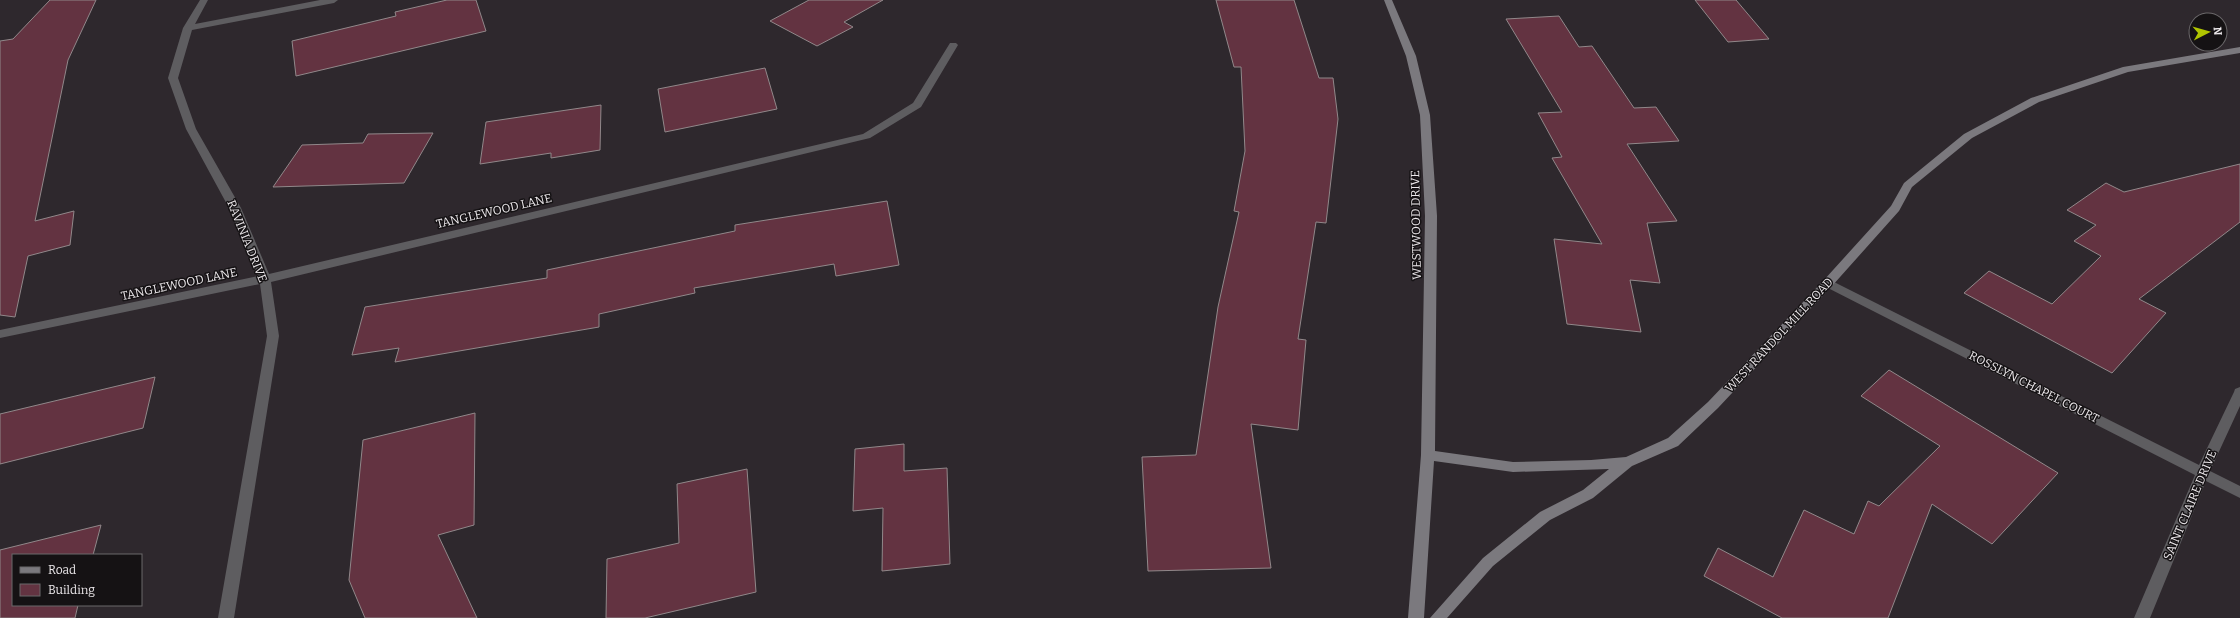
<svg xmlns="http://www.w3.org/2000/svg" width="2240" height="618" font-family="Bitter,serif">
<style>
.building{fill:#633341;stroke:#91888a}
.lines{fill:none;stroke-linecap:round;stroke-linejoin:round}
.street{fill:#5e5d60;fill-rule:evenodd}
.secondary{fill:#7b797e;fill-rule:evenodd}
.labels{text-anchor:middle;stroke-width:3;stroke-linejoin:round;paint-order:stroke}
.street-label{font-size:12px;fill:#ece8eb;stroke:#151214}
</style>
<rect width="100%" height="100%" fill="#2e282d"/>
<path class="building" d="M 50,0 L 96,0 L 68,60 L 35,221 L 74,211 L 70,245 L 28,256 L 15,317 L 0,315 L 0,41 L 13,39 Z
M 447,0 L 476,0 L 486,31 L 296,76 L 292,41 L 396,16 L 395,12 Z
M 809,0 L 883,0 L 844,22 L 853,27 L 817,46 L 770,21 Z
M 1216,0 L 1294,0 L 1319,78 L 1333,78 L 1338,119 L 1326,223 L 1316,222 L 1298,339 L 1306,340 L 1298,430 L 1251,424 L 1271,568 L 1148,571 L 1142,457 L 1196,455 L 1218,307 L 1239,212 L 1234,211 L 1245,151 L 1241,67 L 1234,67 Z
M 1695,0 L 1736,0 L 1769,39 L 1728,42 Z
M 1559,16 L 1579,47 L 1592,46 L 1634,108 L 1656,107 L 1679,141 L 1627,144 L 1677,221 L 1647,223 L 1660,283 L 1630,280 L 1641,332 L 1567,324 L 1554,239 L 1602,244 L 1552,158 L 1562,157 L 1538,113 L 1562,112 L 1506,19 Z
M 765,68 L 777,109 L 665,132 L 658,89 Z
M 601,105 L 600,150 L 551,158 L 551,153 L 480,164 L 486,122 Z
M 433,133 L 404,183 L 273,187 L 302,145 L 363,143 L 368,134 Z
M 2240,164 L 2240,222 L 2139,299 L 2166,313 L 2112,373 L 1964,293 L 1989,271 L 2052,304 L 2101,256 L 2074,241 L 2096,225 L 2067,210 L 2106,183 L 2124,192 Z
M 887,201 L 899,265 L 836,276 L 834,264 L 694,288 L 695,293 L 599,314 L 599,327 L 395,362 L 399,348 L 352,355 L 365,307 L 547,278 L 547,270 L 735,231 L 735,225 Z
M 1889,370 L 2058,473 L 1992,544 L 1932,504 L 1888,618 L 1782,618 L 1704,576 L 1718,548 L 1773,577 L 1804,510 L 1854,534 L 1868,501 L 1879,506 L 1940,446 L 1861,396 Z
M 155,377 L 143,428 L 0,464 L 0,414 Z
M 475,413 L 474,525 L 438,535 L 477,618 L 365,618 L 349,580 L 363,440 Z
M 904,444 L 904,471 L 947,468 L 950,564 L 882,571 L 883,508 L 853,511 L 855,449 Z
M 747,469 L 756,592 L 645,618 L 606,618 L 607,559 L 679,543 L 677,484 Z
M 101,525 L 93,555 L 13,555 L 13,605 L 78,605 L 75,618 L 0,618 L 0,550 Z"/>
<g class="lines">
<path class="street" d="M 200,0 L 208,0 L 195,24 L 320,0 L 338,0 L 334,3 L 192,30 L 178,78 L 196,129 L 241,208 L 269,274 L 863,134 L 913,103 L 950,43 L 956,43 L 958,45 L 921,107 L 870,138 L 271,282 L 279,336 L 234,618 L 218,618 L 267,336 L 260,284 L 0,338 L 0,330 L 258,276 L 229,208 L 186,129 L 168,78 L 183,28 Z
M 1828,279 L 2199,465 L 2234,392 L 2235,389 L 2240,387 L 2240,406 L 2210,471 L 2240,486 L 2240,498 L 2206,481 L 2150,618 L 2134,618 L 2195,475 L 1824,286 L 1822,283 Z"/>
<path class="secondary" d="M 1384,0 L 1392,0 L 1416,56 L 1430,115 L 1437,216 L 1435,451 L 1513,462 L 1591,460 L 1626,457 L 1668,438 L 1708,402 L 1824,280 L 1891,206 L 1904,183 L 1964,134 L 2031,98 L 2123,67 L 2240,47 L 2240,53 L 2128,72 L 2039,102 L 1972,138 L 1912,187 L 1899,211 L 1832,286 L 1718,408 L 1678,446 L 1632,466 L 1593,498 L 1550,520 L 1493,566 L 1447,618 L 1430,618 L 1483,558 L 1540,512 L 1583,490 L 1609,469 L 1513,472 L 1434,461 L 1424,618 L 1408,618 L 1421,455 L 1425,216 L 1420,115 L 1406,56 Z"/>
</g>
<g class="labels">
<g class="street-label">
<text transform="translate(494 211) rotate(-13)" y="4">TANGLEWOOD LANE</text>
<text transform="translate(1416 225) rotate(-91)" y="4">WESTWOOD DRIVE</text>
<text transform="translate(247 241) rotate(68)" y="4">RAVINIA DRIVE</text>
<text transform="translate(179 284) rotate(-12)" y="4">TANGLEWOOD LANE</text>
<text transform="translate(1779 335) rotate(-47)" y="4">WEST RANDOL MILL ROAD</text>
<text transform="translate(2034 387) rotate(27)" y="4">ROSSLYN CHAPEL COURT</text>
<text transform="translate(2190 505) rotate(-67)" y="4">SAINT CLAIRE DRIVE</text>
</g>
</g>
<rect x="12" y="554" width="130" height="52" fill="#151214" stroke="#6b686a"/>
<rect x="20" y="567" width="20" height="6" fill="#7b797e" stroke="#6b686a"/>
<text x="48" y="574" font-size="12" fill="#ece8eb">Road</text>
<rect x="20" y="584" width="20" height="12" fill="#633341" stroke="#6b686a"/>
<text x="48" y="594" font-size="12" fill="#ece8eb">Building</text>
<g transform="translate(2208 32) rotate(84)"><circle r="19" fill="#151214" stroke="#6b686a"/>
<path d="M0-3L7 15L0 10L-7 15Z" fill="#b0c501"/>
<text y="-6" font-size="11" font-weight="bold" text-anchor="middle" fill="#ece8eb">N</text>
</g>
</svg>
